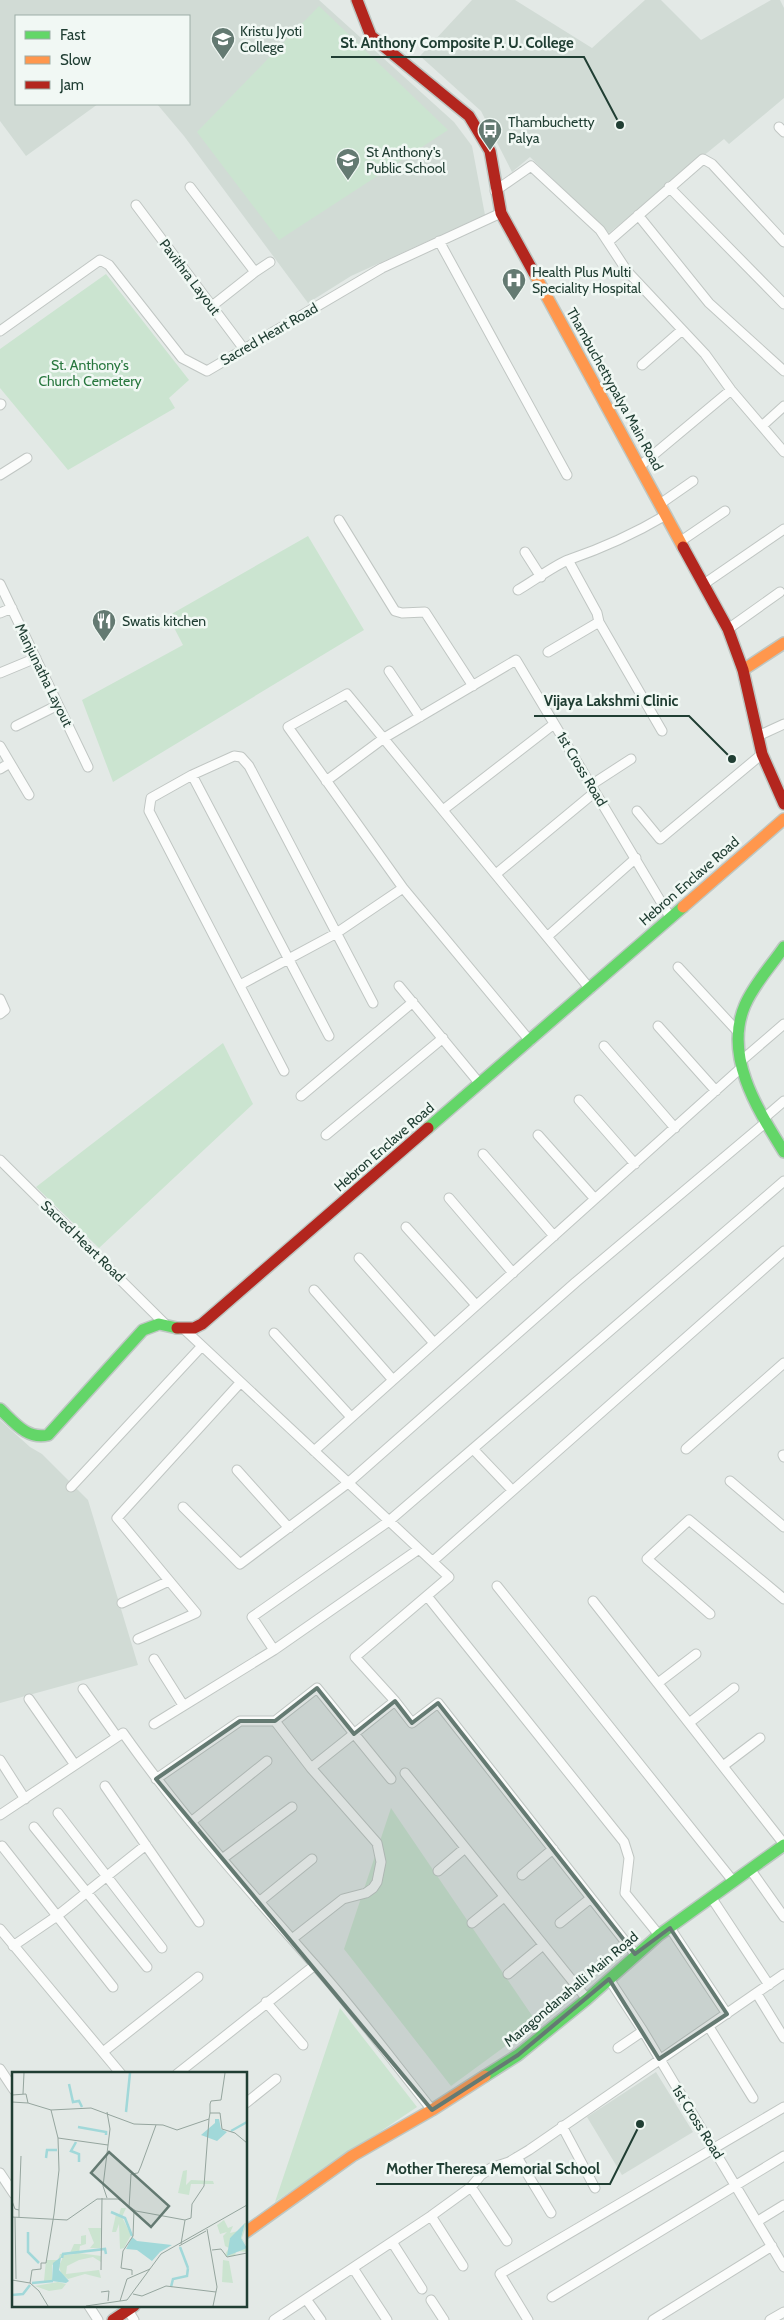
<svg xmlns="http://www.w3.org/2000/svg" width="784" height="2320" font-family="Cabin,sans-serif">
<style>
.built{fill:#d1dbd5}
.green{fill:#cbe4d0}
.lines{fill:none;stroke-linecap:round;stroke-linejoin:round}
.street-casing{stroke:#c0c6c3;stroke-width:11}
.fast-casing{stroke:#bec7c3;stroke-width:14}
.slow-casing{stroke:#bec7c3;stroke-width:14}
.jam-casing{stroke:#bec7c3;stroke-width:14}
.street{stroke:#fbfcfb;stroke-width:9}
.fast{stroke:#63d668;stroke-width:11}
.slow{stroke:#ff974d;stroke-width:11}
.jam{stroke:#b3261e;stroke-width:11}
.marked{fill:#647a72;fill-opacity:0.2;stroke:#647a72;stroke-width:4;stroke-linejoin:round}
.labels{text-anchor:middle;stroke-width:5;stroke-linejoin:round;paint-order:stroke}
.poi-label{font-size:14px;fill:#203e33;stroke:#f1f8f4;text-anchor:start}
.street-label{font-size:14px;fill:#203e33;stroke:#f1f8f4}
.park-label{font-size:14px;fill:#28773e;stroke:#f1f8f4}
.inset-river{fill:none;stroke:#a1d8d9;stroke-width:2.5}
.inset-road{fill:none;stroke:#95a59e;stroke-width:1}
.view{fill:#647a72;fill-opacity:0.15;stroke:#647a72;stroke-width:2.5}
.inset-edge{fill:none;stroke:#203e33;stroke-width:2.5}
.leader{fill:none;stroke:#203e33;stroke-width:2}
.callout-dot{fill:#203e33;stroke:#f1f8f4;stroke-width:2}
.callout-label{font-size:15px;text-anchor:middle;font-weight:bold;fill:#203e33;stroke:#f1f8f4;stroke-width:5;stroke-linejoin:round;paint-order:stroke}
</style>
<rect width="100%" height="100%" fill="#e3e9e6"/>
<path class="built" d="M 0,0 L 319,0 L 454,122 L 472,146 L 485,215 L 351,276 L 308,303 L 184,136 L 157,104 L 189,104 L 189,16 L 16,16 L 16,104 L 98,104 L 26,156 L 0,121 Z
M 472,0 L 515,0 L 592,48 L 645,0 L 661,0 L 701,40 L 771,0 L 780,0 L 784,8 L 784,98 L 729,144 L 724,139 L 609,233 L 530,157 L 512,172 L 481,111 L 420,56 Z
M 0,1420 L 30,1447 L 42,1454 L 88,1500 L 138,1665 L 0,1703 Z
M 656,2072 L 693,2132 L 622,2175 L 587,2117 Z"/>
<path class="green" d="M 319,6 L 448,130 L 279,240 L 197,132 Z
M 106,274 L 189,380 L 169,398 L 175,408 L 68,470 L 0,388 L 0,349 Z
M 308,536 L 364,630 L 113,782 L 82,700 L 183,645 L 168,616 Z
M 223,1043 L 253,1104 L 99,1248 L 36,1187 Z
M 391,1808 L 537,2023 L 451,2086 L 344,1949 Z
M 340,2008 L 417,2107 L 275,2202 Z"/>
<g class="lines">
<g class="street-casing">
<path id="street" d="M 779,127 L 784,132
M 190,187 L 255,272 L 212,306
M 669,187 L 784,304
M 495,191 L 531,166 L 600,230 L 627,271 L 705,354 L 731,390 L 784,452
M 136,205 L 244,349
M 638,215 L 709,303 L 784,371
M 439,241 L 567,475
M 609,241 L 703,159 L 712,164 L 784,242
M 255,272 L 270,262
M 0,331 L 100,260 L 109,265 L 182,358 L 207,371 L 382,268 L 501,213
M 642,365 L 682,330
M 0,405 L 1,404
M 762,426 L 784,406
M 640,466 L 731,390
M 0,475 L 27,458
M 660,504 L 693,481
M 339,520 L 395,611 L 402,613 L 425,612 L 473,686
M 681,541 L 725,511
M 525,552 L 541,577
M 568,560 L 597,613 L 599,622 L 662,731
M 0,584 L 88,767
M 704,584 L 784,529
M 518,590 C 532,582 555,565 568,560 C 603,548 634,534 666,515
M 0,613 L 12,608
M 728,629 L 780,592
M 548,652 L 599,622
M 389,671 L 420,717
M 0,673 L 36,658
M 16,726 L 58,705
M 758,736 L 784,724
M 0,746 L 29,795
M 0,769 L 10,763
M 192,775 L 329,1036
M 326,781 L 384,738 L 516,660 L 670,917
M 591,785 L 631,759
M 443,810 L 554,724
M 637,811 L 660,839 L 762,754
M 496,874 L 595,792
M 548,936 L 636,858
M 678,967 L 739,1033
M 240,985 L 335,934 L 403,888
M 399,986 L 480,1084
M 0,999 L 5,1010 L 0,1014
M 658,1026 L 716,1091
M 530,1041 L 403,888 L 288,727 L 347,694 L 590,989
M 604,1046 L 675,1128
M 741,1061 L 784,1024
M 284,1071 L 149,811 L 151,798 L 192,775 L 234,756 L 241,757 L 249,766 L 373,1003
M 301,1096 L 413,1002
M 579,1100 L 635,1164
M 763,1119 L 784,1101
M 326,1135 L 443,1038
M 538,1135 L 595,1199
M 483,1154 L 554,1236
M 0,1160 L 165,1324
M 449,1198 L 513,1273
M 406,1227 L 476,1305
M 359,1258 L 434,1343
M 314,1290 L 393,1380
M 185,1330 L 449,1577 L 355,1657 L 395,1701
M 274,1333 L 351,1417
M 473,1449 L 512,1490
M 686,1449 L 784,1363
M 314,1451 L 742,1067
M 783,1455 L 784,1457
M 237,1470 L 289,1528
M 730,1481 L 784,1527
M 71,1487 L 201,1347
M 183,1507 L 240,1564 L 348,1483 L 576,1282 L 765,1123
M 433,1561 L 784,1251
M 497,1586 L 733,1881
M 427,1596 L 624,1842 L 629,1858 L 625,1893 L 659,1935
M 593,1601 L 784,1844
M 122,1603 L 169,1581
M 710,1614 L 647,1559 L 689,1520 L 784,1599
M 138,1639 L 196,1613 L 117,1518 L 240,1383
M 274,1650 L 252,1617 L 389,1521 L 784,1181
M 154,1659 L 183,1705
M 658,1683 L 696,1654
M 83,1689 L 117,1737
M 29,1699 L 75,1765
M 275,1721 L 317,1688 L 391,1779
M 689,1723 L 734,1688
M 154,1724 L 274,1650 L 419,1549
M 0,1760 L 25,1799
M 723,1766 L 760,1738
M 311,1768 L 395,1701 L 412,1723 L 438,1703 L 635,1954
M 405,1773 L 587,1999
M 156,1779 L 240,1721 L 275,1721 L 311,1768 L 377,1843 L 381,1862 L 377,1882 L 373,1888 L 366,1893 L 343,1899 L 292,1939
M 105,1786 L 199,1922
M 58,1813 L 162,1948
M 0,1815 L 123,1733 C 181,1815 247,1888 313,1963 C 355,2010 393,2061 432,2110
M 191,1822 L 267,1761
M 34,1827 L 147,1967
M 2,1846 L 113,1987
M 222,1859 L 292,1807
M 750,1869 L 784,1917
M 438,1871 L 465,1848
M 522,1875 L 553,1849
M 711,1897 L 769,1985
M 259,1902 L 312,1859
M 472,1923 L 504,1897
M 560,1923 L 591,1898
M 670,1928 L 727,2014
M 0,1929 L 121,2074
M 13,1946 L 57,1916 L 146,1845
M 508,1974 L 543,1945
M 609,1979 L 643,2031 L 784,2267
M 757,1994 L 784,2038
M 266,2002 L 303,2045
M 709,2027 L 753,2098
M 618,2048 L 643,2031
M 103,2052 L 198,1977
M 0,2069 L 14,2090
M 177,2074 L 315,1965
M 246,2103 L 276,2079
M 562,2126 L 595,2188
M 517,2157 L 551,2213
M 0,2173 L 14,2194
M 471,2187 L 507,2241
M 431,2216 L 463,2266
M 758,2221 L 784,2205
M 392,2242 L 422,2289
M 353,2268 L 387,2320
M 552,2297 L 784,2156
M 306,2299 L 321,2320
M 431,2300 L 444,2320
M 89,2306 L 98,2320
M 128,2310 L 134,2320
M 274,2320 L 431,2216 L 471,2187 L 481,2175 L 491,2168 L 509,2162 L 529,2150 L 784,1974
M 528,2320 L 500,2274 L 784,2107
M 653,2320 L 772,2246
M 770,2320 L 784,2312"/>
</g>
<g class="fast-casing">
<path id="fast" d="M 784,947 C 771,966 754,984 745,1005 C 723,1056 758,1110 784,1152
M 428,1128 L 683,907
M 0,1409 C 14,1422 27,1440 48,1435 L 143,1330 L 159,1324 L 177,1328
M 485,2076 L 518,2055 L 587,1999 L 659,1935 L 784,1845"/>
</g>
<g class="slow-casing">
<path id="slow" d="M 534,273 L 683,547
M 743,670 L 784,643
M 683,907 L 784,819
M 246,2232 L 352,2156 L 432,2110 L 485,2076"/>
</g>
<g class="jam-casing">
<path id="jam" d="M 357,0 L 371,36 L 469,116 L 490,151 L 501,213 L 534,273
M 683,547 L 728,629 L 743,670 L 762,754 L 784,804
M 177,1328 L 194,1328 L 202,1324 L 428,1128
M 113,2320 L 134,2306"/>
</g>
<use href="#street" class="street"/>
<use href="#fast" class="fast"/>
<use href="#slow" class="slow"/>
<use href="#jam" class="jam"/>
</g>
<path class="marked" d="M 317,1688 L 354,1734 L 395,1701 L 412,1723 L 438,1703 L 635,1954 L 670,1928 L 727,2014 L 659,2059 L 609,1979 L 518,2055 L 432,2110 L 156,1779 L 240,1721 L 275,1721 Z"/>
<defs>
<g id="university-pin" transform="scale(1.25)"><path d="M0 17L-7.5 6A9.5 9.5 0 1 1 7.5 6Z" fill="#647a72" stroke="#f1f8f4"/><path d="M0-5L7-2L0 1L-7-2ZM-4 1L0 2.5L4 1V4Q0 6-4 4Z" fill="#fff"/></g>
<g id="bus-pin" transform="scale(1.25)"><path d="M0 17L-7.5 6A9.5 9.5 0 1 1 7.5 6Z" fill="#647a72" stroke="#f1f8f4"/><path d="M-5-6H5V4H4V6H2V4H-2V6H-4V4H-5ZM-3.5-4V0h7V-4ZM-3.5 1.2v1.5H-2V1.2ZM2 1.2v1.5H3.5V1.2Z" fill="#fff"/></g>
<g id="school-pin" transform="scale(1.25)"><path d="M0 17L-7.5 6A9.5 9.5 0 1 1 7.5 6Z" fill="#647a72" stroke="#f1f8f4"/><path d="M0-5L7-2L0 1L-7-2ZM-4 1L0 2.5L4 1V4Q0 6-4 4Z" fill="#fff"/></g>
<g id="hospital-pin" transform="scale(1.25)"><path d="M0 17L-7.5 6A9.5 9.5 0 1 1 7.5 6Z" fill="#647a72" stroke="#f1f8f4"/><path d="M-5-5h3v3.5h4V-5h3V5h-3V1.5h-4V5h-3Z" fill="#fff"/></g>
<g id="restaurant-pin" transform="scale(1.25)"><path d="M0 17L-7.5 6A9.5 9.5 0 1 1 7.5 6Z" fill="#647a72" stroke="#f1f8f4"/><path d="M-5-6h1v4h1v-4h1v4h1v-4h1v5L-1.5 .5V6h-2V.5L-5-1ZM5-6V6H3V1.5H1.5Q1.5-4 5-6Z" fill="#fff"/></g>
</defs>
<g fill-rule="evenodd">
<use href="#university-pin" x="223" y="39"/>
<use href="#bus-pin" x="490" y="130"/>
<use href="#school-pin" x="348" y="160"/>
<use href="#hospital-pin" x="514" y="280"/>
<use href="#restaurant-pin" x="104" y="621"/>
</g>
<g class="labels">
<g class="poi-label">
<text x="240" y="36">Kristu Jyoti<tspan x="240" dy="16">College</tspan></text>
<text x="508" y="127">Thambuchetty<tspan x="508" dy="16">Palya</tspan></text>
<text x="366" y="157">St Anthony's<tspan x="366" dy="16">Public School</tspan></text>
<text x="532" y="277">Health Plus Multi<tspan x="532" dy="16">Speciality Hospital</tspan></text>
<text x="122" y="626">Swatis kitchen</text>
</g>
<g class="street-label">
<text transform="translate(190 277) rotate(53)" y="5">Pavithra Layout</text>
<text transform="translate(269 334) rotate(-30)" y="5">Sacred Heart Road</text>
<text transform="translate(615 389) rotate(61)" y="5">Thambuchettypalya Main Road</text>
<text transform="translate(44 675) rotate(64)" y="5">Manjunatha Layout</text>
<text transform="translate(582 769) rotate(59)" y="5">1st Cross Road</text>
<text transform="translate(689 881) rotate(-41)" y="5">Hebron Enclave Road</text>
<text transform="translate(384 1147) rotate(-41)" y="5">Hebron Enclave Road</text>
<text transform="translate(83 1241) rotate(44)" y="5">Sacred Heart Road</text>
<text transform="translate(571 1989) rotate(-40)" y="5">Maragondanahalli Main Road</text>
<text transform="translate(698 2122) rotate(58)" y="5">1st Cross Road</text>
</g>
<g class="park-label">
<text x="90" y="370">St. Anthony's<tspan x="90" dy="16">Church Cemetery</tspan></text>
</g>
</g>
<g transform="translate(12 2072)">
<rect width="235" height="235" fill="#e3e9e6"/>
<path d="M 175,98 L 174,113 L 179,108 L 201,109 L 202,112 L 179,112 L 177,123 L 166,121 L 171,99 ZM 109,136 L 114,136 L 110,145 L 119,163 L 112,176 L 108,177 L 107,152 L 104,160 L 100,160 L 104,142 L 107,143 ZM 212,148 L 216,156 L 221,154 L 218,161 L 226,159 L 233,151 L 235,151 L 230,166 L 235,174 L 229,166 L 233,151 L 230,157 L 218,166 L 218,180 L 215,181 L 235,176 L 235,180 L 224,179 L 223,184 L 214,185 L 213,182 L 217,176 L 213,174 L 211,164 L 215,160 L 208,162 L 205,153 ZM 76,156 L 89,156 L 88,176 L 78,176 L 82,171 ZM 74,163 L 74,172 L 68,174 L 67,181 L 89,184 L 89,190 L 81,185 L 67,188 L 55,194 L 54,202 L 87,198 L 89,206 L 73,202 L 56,207 L 49,201 L 47,194 L 52,183 L 63,182 L 58,181 L 62,172 L 69,172 L 69,164 ZM 48,182 L 51,182 L 47,189 L 40,193 L 40,209 L 32,209 L 34,188 L 46,188 ZM 211,188 L 217,189 L 221,211 L 210,210 ZM 46,210 L 54,212 L 50,217 L 37,219 L 23,214 Z" fill="#cbe4d0"/>
<path d="M 203,47 L 207,47 L 209,57 L 215,60 L 205,69 L 189,63 L 203,51 ZM 233,151 L 229,166 L 235,176 L 215,184 L 218,166 ZM 120,165 L 125,169 L 160,173 L 148,180 L 140,189 L 125,178 L 114,177 ZM 49,185 L 47,198 L 57,209 L 54,211 L 40,209 L 41,191 Z" fill="#a1d8d9"/>
<path class="inset-river" d="M 57,12 L 61,30 L 67,29 L 70,35M 114,40 L 118,1M 66,55 L 94,60 L 94,63M 219,59 L 235,50M 64,70 L 59,79 L 67,82 L 67,90M 34,86 L 35,78 L 45,78M 99,140 L 113,146 L 120,164M 16,160 L 16,180 L 27,191M 168,175 L 176,196M 50,186 L 51,182 L 93,177 L 94,182M 20,211 L 41,209M 159,215 L 161,207 L 175,204 L 176,196M 0,223 L 11,222 L 18,213"/>
<path class="inset-road" d="M 11,22 L 12,1M 0,23 L 14,22 L 16,31 L 39,38 L 79,36 L 122,52 L 151,53 L 165,58 L 197,47 L 198,41M 0,30 L 16,31M 95,40 L 98,57 L 91,114 L 95,126M 208,41 L 198,41 L 198,32 L 199,29 L 209,28 L 213,1M 208,41 L 210,57 L 223,61 L 235,71M 46,66 L 96,73M 0,129 L 3,137 L 7,138 L 7,145M 117,136 L 119,102 L 126,101 L 129,94 L 144,53M 7,138 L 9,84M 0,145 L 55,148 L 85,127 L 106,127 L 124,139 L 173,148 L 169,172M 3,145 L 4,207M 173,148 L 179,146 L 180,132 L 192,114 L 197,47M 195,157 L 205,215 L 201,234M 167,174 L 194,159M 200,178 L 209,177 L 215,185 L 235,181M 89,198 L 90,126M 120,203 L 120,198 L 109,196 L 111,179 L 121,164 L 122,138M 0,208 L 18,211 L 27,219 L 36,234M 18,211 L 20,198 L 29,197 L 29,191 L 34,191 L 42,142 L 47,98 L 46,66 L 39,38M 89,220 L 97,219 L 96,229M 121,222 L 130,224 L 154,214 L 204,220M 108,229 L 115,207 L 138,197M 74,234 L 115,228 L 149,182 L 235,133"/>
<path class="view" d="M 97,80 L 157,134 L 139,155 L 79,101 Z"/>
<rect width="235" height="235" class="inset-edge"/>
</g>
<path class="leader" d="M620 125L584 57H331M732 759L689 716H534M640 2124L610 2184H376"/>
<g class="callout-dot">
<circle cx="620" cy="125" r="5"/>
<circle cx="732" cy="759" r="5"/>
<circle cx="640" cy="2124" r="5"/>
</g>
<g class="callout-label">
<text x="457" y="48">St. Anthony Composite P. U. College</text>
<text x="611" y="706">Vijaya Lakshmi Clinic</text>
<text x="493" y="2174">Mother Theresa Memorial School</text>
</g>
<rect x="15" y="15" width="175" height="90" fill="#f1f8f4" stroke="#9daea7"/>
<rect x="25" y="31" width="25" height="8" fill="#63d668" stroke="#9daea7"/>
<text x="60" y="40" font-size="15" fill="#203e33">Fast</text>
<rect x="25" y="56" width="25" height="8" fill="#ff974d" stroke="#9daea7"/>
<text x="60" y="65" font-size="15" fill="#203e33">Slow</text>
<rect x="25" y="81" width="25" height="8" fill="#b3261e" stroke="#9daea7"/>
<text x="60" y="90" font-size="15" fill="#203e33">Jam</text>
</svg>
